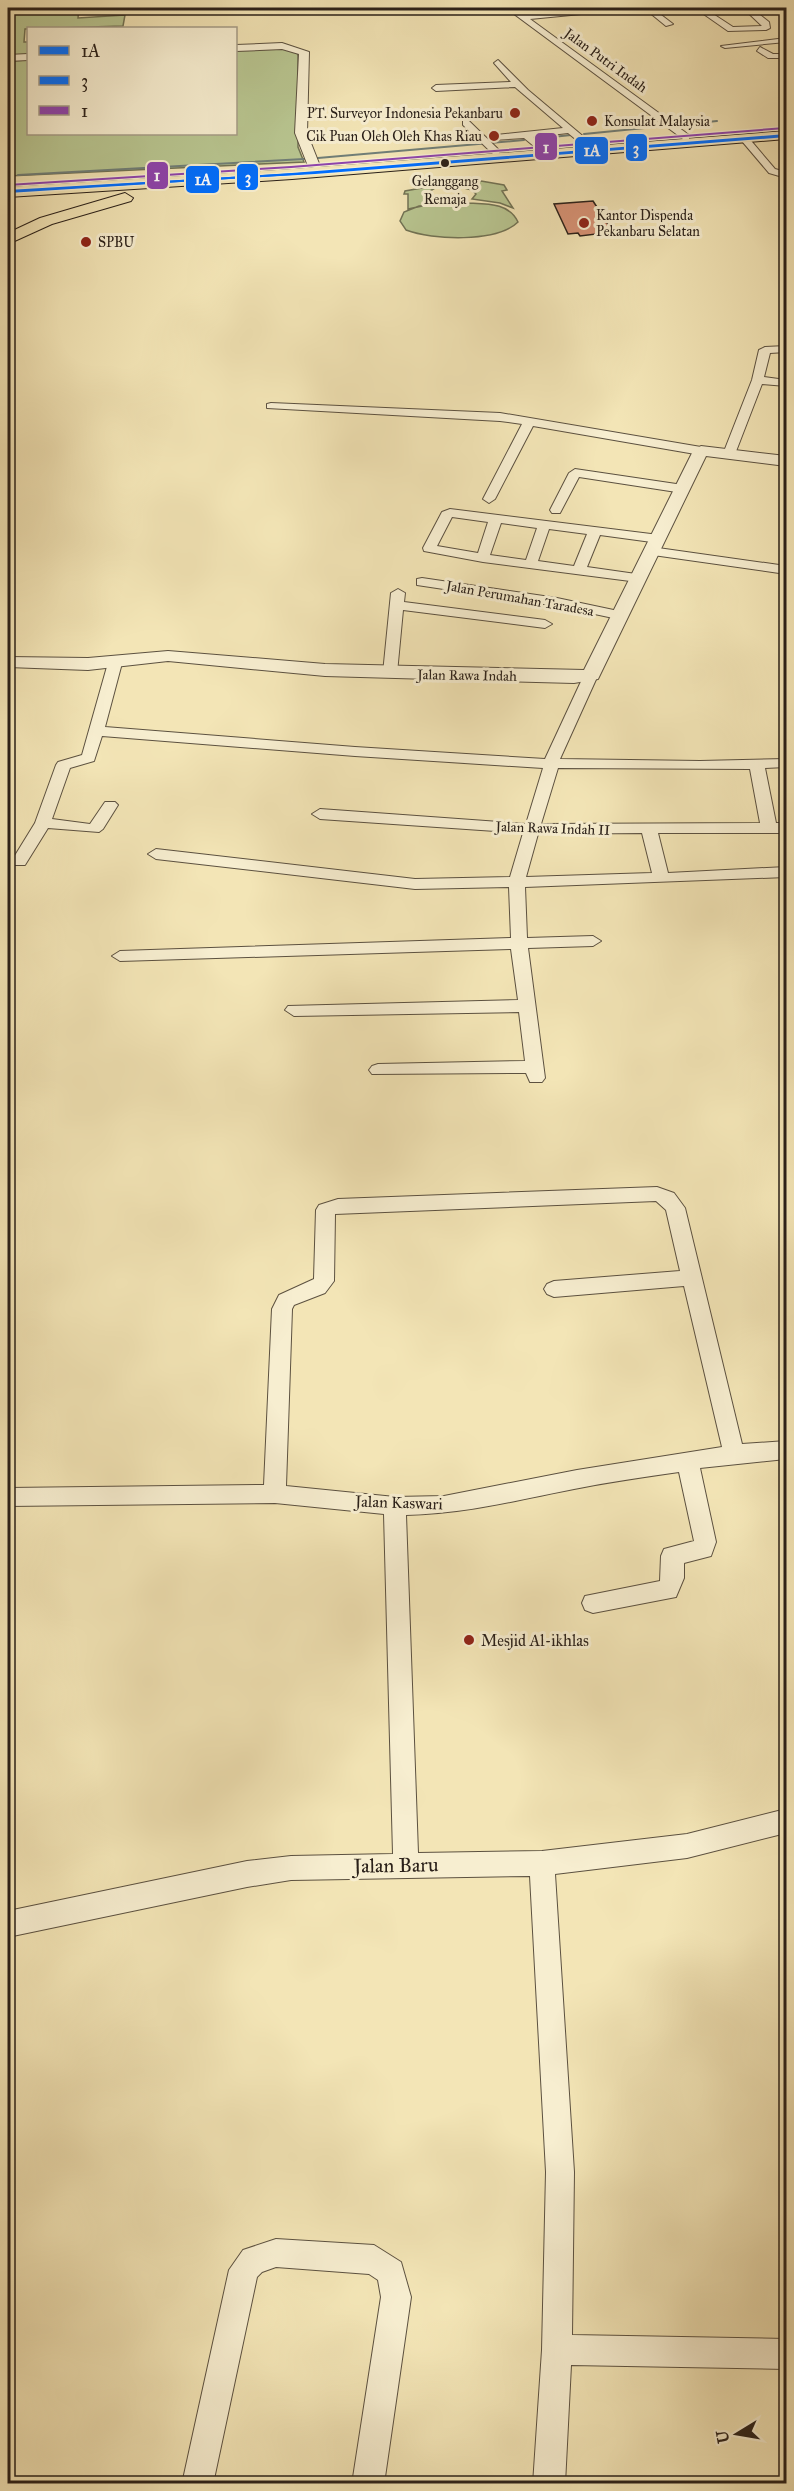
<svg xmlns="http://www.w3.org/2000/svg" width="794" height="2491" font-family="'IM FELL Great Primer',serif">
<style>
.green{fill:#b8c590;stroke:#717254;stroke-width:1.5}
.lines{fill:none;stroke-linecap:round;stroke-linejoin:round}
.stream{stroke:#707e77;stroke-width:2}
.building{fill:#d79275;stroke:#2a2019;stroke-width:1.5}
.minor-casing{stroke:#5c5140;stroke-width:2}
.tertiary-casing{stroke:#5c5140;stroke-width:2}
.primary-casing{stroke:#2a2019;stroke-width:2}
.minor{fill:#f7eed0;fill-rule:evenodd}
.tertiary{fill:#f7eed0;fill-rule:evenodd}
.primary{fill:#f3e5b6;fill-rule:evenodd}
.bus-1-casing{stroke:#f7eed0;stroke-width:4.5}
.bus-2-casing{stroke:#f7eed0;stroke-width:4.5}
.bus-3-casing{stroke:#f7eed0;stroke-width:4.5}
.bus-1{stroke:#006eff;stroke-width:2}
.bus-2{stroke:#006eff;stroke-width:2}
.bus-3{stroke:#8e44ad;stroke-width:2}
.poi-dot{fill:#8f2418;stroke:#f7eed0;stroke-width:2}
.bus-dot{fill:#2a2019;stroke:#f7eed0;stroke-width:2}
.labels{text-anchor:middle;stroke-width:6;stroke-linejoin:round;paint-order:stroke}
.far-street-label{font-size:14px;fill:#2a2019;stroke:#f7eed0}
.far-poi-label{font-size:14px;fill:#2a2019;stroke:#f7eed0;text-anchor:start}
.bus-label{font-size:14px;fill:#2a2019;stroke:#f7eed0}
.street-label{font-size:16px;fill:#2a2019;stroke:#f7eed0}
.poi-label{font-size:16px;fill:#2a2019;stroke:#f7eed0;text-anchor:start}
.near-street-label{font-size:20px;fill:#2a2019;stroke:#f7eed0}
.line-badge{stroke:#f7eed0;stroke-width:2}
.badge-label{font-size:16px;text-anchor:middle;font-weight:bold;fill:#fff}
</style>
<rect width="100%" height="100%" fill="#f3e5b6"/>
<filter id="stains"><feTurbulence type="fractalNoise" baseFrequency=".00333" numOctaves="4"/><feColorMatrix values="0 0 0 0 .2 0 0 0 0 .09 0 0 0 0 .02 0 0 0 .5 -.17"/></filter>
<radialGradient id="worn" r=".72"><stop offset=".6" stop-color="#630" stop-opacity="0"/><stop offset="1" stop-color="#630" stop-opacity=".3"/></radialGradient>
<path class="green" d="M 8,8 L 79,8 L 78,18 L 125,15 L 123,26 L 25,29 L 24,42 L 28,42 L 28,55 L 8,56 Z
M 283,47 L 297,51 L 298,56 L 298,147 L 304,162 L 8,176 L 8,61 L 28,60 L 28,134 L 236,134 L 236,50 Z
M 481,181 L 504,185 L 507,190 L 502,191 L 513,208 L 500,203 L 472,199 L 476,194 L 472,190 L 456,186 Z
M 433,186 L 435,188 L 430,191 L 430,197 L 441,202 L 408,209 L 408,194 L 404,194 L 405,191 Z
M 466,203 C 485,204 509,202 518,222 C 497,243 432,240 406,230 L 400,221 L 404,212 L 419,206 Z"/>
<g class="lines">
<path class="stream" d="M 678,125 L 717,121
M 584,134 L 665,126
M 534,139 L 571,135
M 318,158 L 524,140
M 18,175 L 304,159"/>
</g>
<path class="building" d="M 593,201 L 613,232 L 580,236 L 578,233 L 568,234 L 554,204 Z"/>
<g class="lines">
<g class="minor-casing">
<path id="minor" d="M 506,8 L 514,8 L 524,15 L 626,8 L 622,10 L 530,19 L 689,135 L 689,139 L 683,139 Z
M 644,8 L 652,8 L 673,24 L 666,26 Z
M 695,8 L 704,8 L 733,27 L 762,26 L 743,8 L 751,8 L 769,22 L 770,28 L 766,30 L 728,31 Z
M 786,38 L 786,42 L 725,48 L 721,46 Z
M 760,47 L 773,54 L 786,54 L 786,58 L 768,58 L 757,51 Z
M 498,60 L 528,90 L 591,143 L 591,147 L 585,147 L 568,133 L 533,137 L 546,149 L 541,152 L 524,138 L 493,140 L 491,138 L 496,135 L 563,128 L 515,87 L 436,91 L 432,88 L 436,85 L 511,82 L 494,63 Z
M 463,121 L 469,121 L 499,150 L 499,154 L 493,154 L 463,125 Z
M 741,136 L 747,136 L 775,169 L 786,172 L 786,178 L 769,173 L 741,140 Z
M 786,346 L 786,352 L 770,353 L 764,377 L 786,380 L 786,386 L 762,384 L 735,454 L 725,457 L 723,454 L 752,380 L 759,350 L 765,347 Z
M 271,403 L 500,413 L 701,447 L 707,451 L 701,455 L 533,426 L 495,499 L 489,503 L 483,499 L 522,424 L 500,421 L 267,408 L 267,404 Z
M 575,469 L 683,485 L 689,489 L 683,493 L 579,477 L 560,513 L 552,513 L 550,510 L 569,473 Z
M 450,509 L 659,535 L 665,539 L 659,543 L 600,535 L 587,567 L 643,575 L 643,581 L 638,582 L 483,562 L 424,551 L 423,548 L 442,512 ZM 452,517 L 488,522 L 478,553 L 437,546 ZM 501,523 L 537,528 L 526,560 L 490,555 ZM 549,529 L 587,534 L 574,566 L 538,561 Z
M 651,547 L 786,566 L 786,574 L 646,554 L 645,551 Z
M 422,578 L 557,598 L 623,612 L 625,615 L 618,619 L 557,606 L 417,585 L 417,579 Z
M 398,589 L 405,593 L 404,602 L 545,620 L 552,624 L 545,628 L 403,610 L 397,673 L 390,677 L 383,673 L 391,593 Z
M 115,659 L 122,663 L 105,727 L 355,747 L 545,759 L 584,675 L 586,672 L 596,672 L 598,675 L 560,759 L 700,761 L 786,759 L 786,767 L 765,768 L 776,823 L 786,823 L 786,833 L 658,833 L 668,873 L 786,867 L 786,877 L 525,887 L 527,938 L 593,936 L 601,941 L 593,946 L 528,948 L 545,1078 L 542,1082 L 530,1082 L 526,1073 L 372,1074 L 369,1070 L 372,1066 L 378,1064 L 525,1061 L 519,1012 L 294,1016 L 285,1010 L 288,1006 L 518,1000 L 511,949 L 120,961 L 112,956 L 120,951 L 511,938 L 509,887 L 415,889 L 156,859 L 148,854 L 156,849 L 415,879 L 510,877 L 523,833 L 320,819 L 312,814 L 320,809 L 526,824 L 543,768 L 355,756 L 102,736 L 94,761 L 70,768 L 52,819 L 90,824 L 105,802 L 115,802 L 118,805 L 103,829 L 99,832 L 48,828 L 25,865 L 13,865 L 11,862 L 35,823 L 56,765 L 58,762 L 82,755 L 108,663 ZM 558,768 L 750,769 L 760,823 L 541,824 ZM 642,833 L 652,873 L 526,877 L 538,834 Z
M 657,1187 L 674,1193 L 685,1208 L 742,1444 L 786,1441 L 786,1459 L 700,1468 L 716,1542 L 711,1556 L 684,1563 L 684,1578 L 676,1597 L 593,1613 L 585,1610 L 582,1603 L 585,1596 L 660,1581 L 661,1556 L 664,1549 L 694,1541 L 679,1472 C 644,1477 609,1482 574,1489 C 518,1500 464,1514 406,1515 L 418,1853 L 542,1851 L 687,1834 L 786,1809 L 786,1833 L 687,1858 L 555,1874 L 574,2172 L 572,2335 L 786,2339 L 786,2369 L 571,2365 L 565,2484 L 533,2484 L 542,2350 L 546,2172 L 530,1876 L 291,1880 L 247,1887 L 8,1937 L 8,1911 L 247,1861 L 291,1856 L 393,1854 L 384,1514 L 275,1503 L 8,1506 L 8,1488 L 264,1485 L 272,1309 L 279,1295 L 314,1279 L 316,1210 L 319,1205 L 338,1199 ZM 656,1201 L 666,1210 L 680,1271 L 554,1281 L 547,1284 L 544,1289 L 547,1294 L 554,1297 L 684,1286 L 722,1447 L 577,1470 L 444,1496 L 395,1497 L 286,1486 L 292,1309 L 294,1305 L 325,1293 L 334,1281 L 335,1214 Z
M 276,2239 L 374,2245 L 401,2262 L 411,2297 L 384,2484 L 352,2484 L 381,2297 L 378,2280 L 369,2274 L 276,2267 L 262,2272 L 257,2277 L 213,2484 L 182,2484 L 229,2270 L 243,2250 Z"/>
</g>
<g class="tertiary-casing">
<path id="tertiary" d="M 282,43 L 309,52 L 307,133 L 320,166 L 318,169 L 308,166 L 295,133 L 299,54 L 282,49 L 236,51 L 236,45 Z
M 28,54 L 28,60 L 8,61 L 8,55 Z
M 701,446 L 786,456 L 786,466 L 706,456 L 598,679 L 574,683 L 325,676 L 168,661 L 88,670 L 8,667 L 8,657 L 88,658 L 168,651 L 325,664 L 584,670 L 693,451 Z"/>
</g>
<g class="primary-casing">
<path id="primary" d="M 786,131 L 786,139 L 292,179 L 8,197 L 8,187 L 292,169 Z
M 125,193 L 133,198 L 131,201 L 52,224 L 8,244 L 8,233 L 40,218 Z"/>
</g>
<use href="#minor" class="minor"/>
<use href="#tertiary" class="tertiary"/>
<use href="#primary" class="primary"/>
<g class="bus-1-casing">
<path id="bus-1" d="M 8,192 L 292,174 L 786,135"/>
</g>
<g class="bus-2-casing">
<path id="bus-2" d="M 8,191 L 315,173 L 786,136"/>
</g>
<g class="bus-3-casing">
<path id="bus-3" d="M 8,185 L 291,167 L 785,128"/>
</g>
<use href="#bus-1" class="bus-1"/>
<use href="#bus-2" class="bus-2"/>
<use href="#bus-3" class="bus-3"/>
</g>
<g class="poi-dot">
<circle cx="515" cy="113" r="6"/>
<circle cx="592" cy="121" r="6"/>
<circle cx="494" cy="136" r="6"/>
<circle cx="584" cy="223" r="6"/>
<circle cx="86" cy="242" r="6"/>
<circle cx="469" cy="1640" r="6"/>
</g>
<circle class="bus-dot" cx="445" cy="163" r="5"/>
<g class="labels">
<g class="far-street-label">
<text transform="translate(606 60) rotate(36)" y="5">Jalan Putri Indah</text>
<text transform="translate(520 598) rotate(10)" y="5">Jalan Perumahan Taradesa</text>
<text transform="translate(467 675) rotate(1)" y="5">Jalan Rawa Indah</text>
<text transform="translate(553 828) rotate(2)" y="5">Jalan Rawa Indah II</text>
</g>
<g class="far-poi-label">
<text x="503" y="118" text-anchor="end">PT. Surveyor Indonesia Pekanbaru</text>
<text x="604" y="126">Konsulat Malaysia</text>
<text x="482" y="141" text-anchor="end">Cik Puan Oleh Oleh Khas Riau</text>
<text x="596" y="220">Kantor Dispenda<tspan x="596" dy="16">Pekanbaru Selatan</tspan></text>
<text x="98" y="247">SPBU</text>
</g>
<g class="bus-label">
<text x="445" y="186">Gelanggang<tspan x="445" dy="18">Remaja</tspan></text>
</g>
<g class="street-label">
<text transform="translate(399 1502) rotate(2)" y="6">Jalan Kaswari</text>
</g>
<g class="poi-label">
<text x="481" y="1646">Mesjid Al-ikhlas</text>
</g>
<g class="near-street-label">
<text transform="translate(396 1865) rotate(-1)" y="7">Jalan Baru</text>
</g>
</g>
<g class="line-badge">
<rect x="534" y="132" width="24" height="29" rx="6" fill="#8e44ad"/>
<rect x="625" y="133" width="23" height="29" rx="6" fill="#006eff"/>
<rect x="574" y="136" width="35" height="29" rx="6" fill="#006eff"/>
<rect x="146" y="161" width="23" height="29" rx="6" fill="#8e44ad"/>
<rect x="236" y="163" width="23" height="28" rx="6" fill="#006eff"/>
<rect x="185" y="165" width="35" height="29" rx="6" fill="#006eff"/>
</g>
<g class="badge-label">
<text x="546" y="153">1</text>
<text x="636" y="154">3</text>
<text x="592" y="156">1A</text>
<text x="157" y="181">1</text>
<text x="248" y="183">3</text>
<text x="203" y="185">1A</text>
</g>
<rect width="794" height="2491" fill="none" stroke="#f3e5b6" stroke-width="30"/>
<rect x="9" y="9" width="776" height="2473" fill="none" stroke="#2a2019" stroke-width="3"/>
<rect x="15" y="15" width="764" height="2461" fill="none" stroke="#2a2019" stroke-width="1.5"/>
<rect x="27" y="27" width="210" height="108" fill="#f7eed0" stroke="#a59c87" stroke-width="1.5"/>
<rect x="39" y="46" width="30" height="9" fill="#006eff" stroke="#a59c87" stroke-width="1.5"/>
<text x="81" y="57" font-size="18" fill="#2a2019">1A</text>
<rect x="39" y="76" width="30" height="9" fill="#006eff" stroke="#a59c87" stroke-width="1.5"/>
<text x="81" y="87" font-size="18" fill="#2a2019">3</text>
<rect x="39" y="106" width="30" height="9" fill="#8e44ad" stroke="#a59c87" stroke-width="1.5"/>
<text x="81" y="117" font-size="18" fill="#2a2019">1</text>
<g transform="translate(737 2434) rotate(259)" stroke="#f7eed0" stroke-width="4.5" paint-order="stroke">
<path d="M0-4.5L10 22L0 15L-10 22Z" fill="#2a2019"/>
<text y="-9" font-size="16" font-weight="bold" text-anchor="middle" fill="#2a2019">U</text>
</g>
<rect width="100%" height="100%" filter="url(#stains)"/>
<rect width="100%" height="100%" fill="url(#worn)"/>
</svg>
